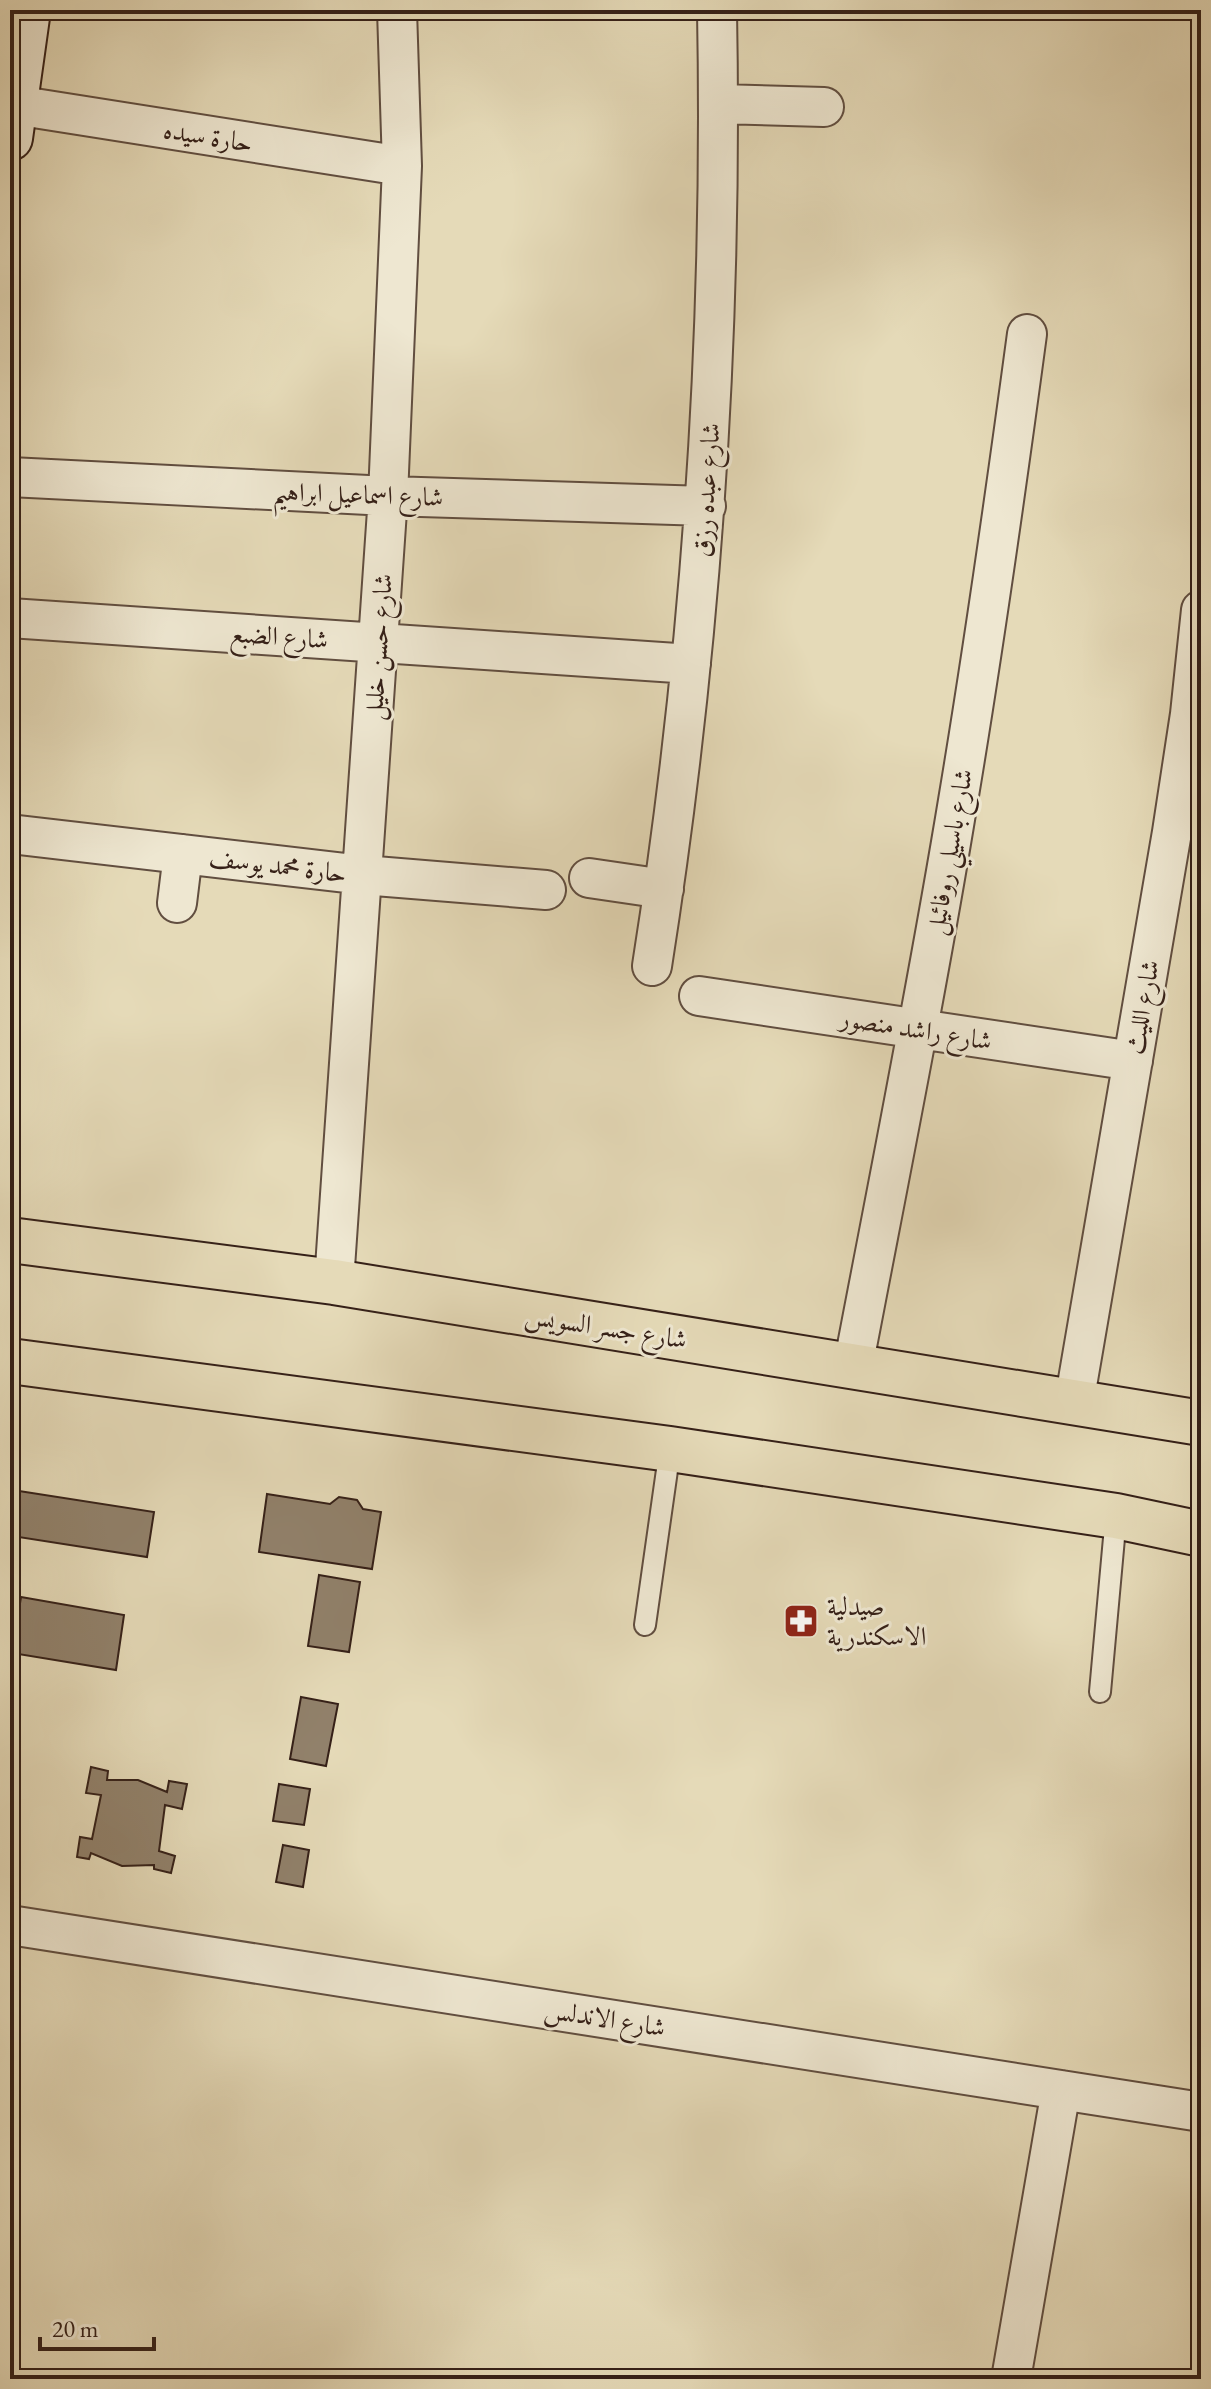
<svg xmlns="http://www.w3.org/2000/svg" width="1211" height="2389" font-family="'EB Garamond',Amiri,serif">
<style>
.building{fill:#91816b;stroke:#352018;stroke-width:2}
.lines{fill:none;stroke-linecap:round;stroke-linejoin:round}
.lane-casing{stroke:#614e40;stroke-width:24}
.street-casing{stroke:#614e40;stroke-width:42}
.secondary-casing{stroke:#352018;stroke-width:48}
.primary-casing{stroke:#352018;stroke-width:48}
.lane{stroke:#eee7d1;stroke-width:20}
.street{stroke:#eee7d1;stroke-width:38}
.secondary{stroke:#eee7d1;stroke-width:44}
.primary{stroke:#e5dab8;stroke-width:44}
.labels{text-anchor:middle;stroke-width:6;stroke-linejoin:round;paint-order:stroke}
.street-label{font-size:26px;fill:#352018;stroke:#eee7d1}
.poi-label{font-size:26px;fill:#352018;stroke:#eee7d1;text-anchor:start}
</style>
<rect width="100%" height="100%" fill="#e5dab8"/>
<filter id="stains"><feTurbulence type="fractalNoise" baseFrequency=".0025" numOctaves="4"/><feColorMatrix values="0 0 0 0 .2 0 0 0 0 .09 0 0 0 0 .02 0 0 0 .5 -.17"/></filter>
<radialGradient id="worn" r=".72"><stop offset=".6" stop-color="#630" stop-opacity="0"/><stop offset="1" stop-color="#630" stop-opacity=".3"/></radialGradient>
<path class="building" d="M 19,1491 L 154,1512 L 147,1557 L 12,1536 Z
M 267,1494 L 330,1504 L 339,1497 L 357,1500 L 363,1509 L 381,1512 L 372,1569 L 259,1552 Z
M 319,1575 L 360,1582 L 349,1652 L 308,1646 Z
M 21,1597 L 124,1615 L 116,1670 L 12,1653 Z
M 301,1697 L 338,1704 L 326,1766 L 290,1759 Z
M 91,1767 L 108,1771 L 107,1780 L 138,1780 L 167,1792 L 169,1781 L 187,1784 L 182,1809 L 165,1805 L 159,1851 L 175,1856 L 171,1873 L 154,1869 L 154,1865 L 122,1866 L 91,1853 L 89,1859 L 77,1857 L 80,1837 L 92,1839 L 101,1795 L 86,1793 Z
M 279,1784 L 310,1789 L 304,1825 L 273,1821 Z
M 283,1845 L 309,1850 L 303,1887 L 276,1882 Z"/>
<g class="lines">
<g class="lane-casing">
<path id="lane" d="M 645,1625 L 670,1449
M 1100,1692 L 1116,1516"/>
</g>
<g class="street-casing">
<path id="street" d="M 719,104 L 824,107
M 15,105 L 402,166
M 10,477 L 388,496 L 706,506
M 10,618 L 691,664
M 10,834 L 363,875 L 546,890
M 589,878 L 664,889
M 177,903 L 183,854
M 652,966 C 702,649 723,331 717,10
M 699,996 L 1133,1061
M 334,1282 L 388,496 L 402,166 L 397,10
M 853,1367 C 889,1178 927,990 958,801 C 984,646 1006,490 1027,334
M 1074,1403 L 1172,832 L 1190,714 L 1201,610
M 10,1925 L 1201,2112
M 1011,2379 L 1061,2090"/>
</g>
<g class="secondary-casing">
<path id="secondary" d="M 10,138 L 28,10"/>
</g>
<g class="primary-casing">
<path id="primary" d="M 10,1240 L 334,1282 L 1201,1423
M 10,1361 L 670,1449 L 1116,1516 L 1201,1534"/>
</g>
<use href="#lane" class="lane"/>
<use href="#street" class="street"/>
<use href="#secondary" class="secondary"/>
<use href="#primary" class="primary"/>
</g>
<defs>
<g id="pharmacy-square" transform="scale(1.8)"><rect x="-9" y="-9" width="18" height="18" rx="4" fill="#8f2418" stroke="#eee7d1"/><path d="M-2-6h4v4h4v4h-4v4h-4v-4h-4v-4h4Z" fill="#fff"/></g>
</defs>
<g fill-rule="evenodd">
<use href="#pharmacy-square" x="801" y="1621"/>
</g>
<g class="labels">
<g class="street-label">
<text transform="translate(208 136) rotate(9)" y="9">حارة سيده</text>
<text transform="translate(706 490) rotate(-86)" y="9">شارع عبده رزق</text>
<text transform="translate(358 494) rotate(2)" y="9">شارع اسماعيل ابراهيم</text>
<text transform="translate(279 636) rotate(4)" y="9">شارع الضبع</text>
<text transform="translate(378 647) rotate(-86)" y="9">شارع حسن خليل</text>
<text transform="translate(949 852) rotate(-80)" y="9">شارع باسيلي روفائيل</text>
<text transform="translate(278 865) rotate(7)" y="9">حارة محمد يوسف</text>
<text transform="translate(1142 1007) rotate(-80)" y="9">شارع الليث</text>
<text transform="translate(916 1029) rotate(9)" y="9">شارع راشد منصور</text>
<text transform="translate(606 1327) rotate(9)" y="9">شارع جسر السويس</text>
<text transform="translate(605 2018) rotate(9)" y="9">شارع الاندلس</text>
</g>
<g class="poi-label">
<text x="827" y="1615">صيدلية<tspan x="827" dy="30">الاسكندرية</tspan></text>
</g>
</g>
<rect width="1211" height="2389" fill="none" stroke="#e5dab8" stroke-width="40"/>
<rect x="12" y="12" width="1187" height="2365" fill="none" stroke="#352018" stroke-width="4"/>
<rect x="20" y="20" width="1171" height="2349" fill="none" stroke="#352018" stroke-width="2"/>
<path d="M40 2337v12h114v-12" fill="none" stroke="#352018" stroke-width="4"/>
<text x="52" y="2337" font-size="24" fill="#352018" stroke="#eee7d1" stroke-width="6" paint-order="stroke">20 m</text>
<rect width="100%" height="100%" filter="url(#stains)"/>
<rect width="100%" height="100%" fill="url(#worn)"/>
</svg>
